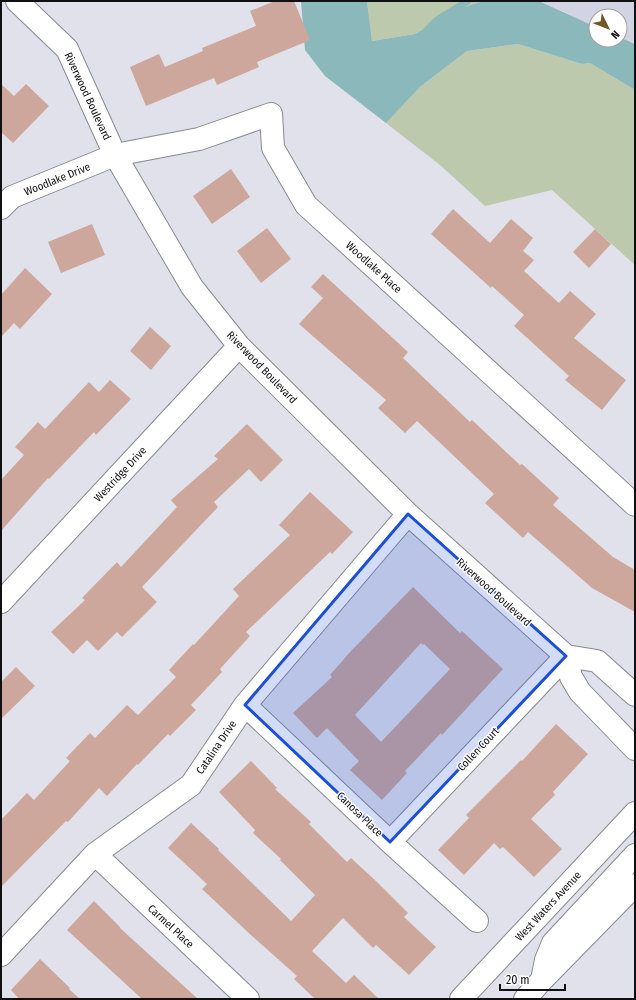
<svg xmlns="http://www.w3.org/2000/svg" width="636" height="1000" font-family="'Fira Sans Condensed',sans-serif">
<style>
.built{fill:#d2d4e4}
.green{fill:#bcc9ad}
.water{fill:#8bb8ba}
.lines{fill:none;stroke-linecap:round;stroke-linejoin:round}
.stream{stroke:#8bb8ba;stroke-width:7}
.building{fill:#cda79c;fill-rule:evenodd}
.minor-casing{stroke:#888991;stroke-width:24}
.major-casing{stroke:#888991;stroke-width:24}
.minor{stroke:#fff;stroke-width:22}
.major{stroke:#fff;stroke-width:22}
.marked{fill:#1d4ed8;fill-opacity:0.2;stroke:#1d4ed8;stroke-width:3;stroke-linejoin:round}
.labels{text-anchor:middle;stroke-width:3;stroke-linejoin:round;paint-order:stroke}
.street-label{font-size:11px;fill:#101013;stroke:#fff}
</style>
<rect width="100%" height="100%" fill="#e0e1ea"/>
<path class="built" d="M 530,1 L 635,1 L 635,51 L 613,40 L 620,40 L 620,16 L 596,16 L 596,32 Z"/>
<path class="green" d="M 367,1 L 484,1 L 461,8 L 415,34 L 372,41 Z
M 518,44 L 582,64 L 590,63 L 635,90 L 635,265 L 552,190 L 485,206 L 440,165 L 386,123 L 421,86 L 467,51 Z"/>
<path class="water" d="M 301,1 L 367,1 L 372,41 L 415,34 L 461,8 L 484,1 L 530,1 L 596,32 L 596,40 L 613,40 L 635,51 L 635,90 L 590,63 L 582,64 L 518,44 L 467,51 L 421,86 L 386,123 L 325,76 L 305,50 Z"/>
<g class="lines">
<path class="stream" d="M 530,1 L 596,31
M 426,31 L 437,20 L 468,1
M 617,40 L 635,48"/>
</g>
<path class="building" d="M 275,1 L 294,1 L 310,40 L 257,62 L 259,67 L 217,85 L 214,78 L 146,106 L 130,67 L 159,54 L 165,67 L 203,51 L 202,48 L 256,26 L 250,11 Z
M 1,84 L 14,96 L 26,84 L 49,106 L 13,143 L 1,132 Z
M 231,169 L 250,197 L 212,224 L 193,196 Z
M 453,209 L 490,243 L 511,219 L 533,238 L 523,251 L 534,260 L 524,271 L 559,303 L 570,291 L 596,314 L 574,338 L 626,380 L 602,410 L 565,380 L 569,376 L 514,326 L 524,315 L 492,286 L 491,288 L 431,234 Z
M 92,224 L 105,255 L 61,273 L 48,242 Z
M 267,228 L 291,259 L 261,283 L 237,251 Z
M 595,229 L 611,244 L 589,268 L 573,252 Z
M 25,268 L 52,294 L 20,329 L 14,323 L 1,337 L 1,295 Z
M 323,274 L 408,352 L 403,358 L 470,422 L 472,420 L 520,465 L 522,464 L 559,498 L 553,505 L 613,557 L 635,570 L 635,612 L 592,588 L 528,532 L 523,538 L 485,503 L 494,494 L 417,421 L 405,433 L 378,408 L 386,400 L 299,324 L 323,298 L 311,287 Z
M 150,327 L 171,346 L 151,370 L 130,351 Z
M 110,380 L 131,399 L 96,435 L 94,432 L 49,479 L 48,478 L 1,531 L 1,480 L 24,455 L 15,447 L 38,422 L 45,429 L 89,382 L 99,392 Z
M 247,424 L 283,460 L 261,482 L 249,469 L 214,502 L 218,507 L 142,587 L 157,602 L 122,637 L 117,632 L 98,651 L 87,640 L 73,654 L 51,632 L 85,600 L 82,598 L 117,562 L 121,567 L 177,507 L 171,500 L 218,459 L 214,456 Z
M 310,492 L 353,532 L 332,554 L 330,552 L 246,632 L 250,636 L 220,669 L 222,672 L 191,705 L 196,710 L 170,736 L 168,734 L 138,765 L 137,764 L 107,796 L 99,788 L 68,822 L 66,821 L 1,887 L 1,820 L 27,793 L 34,800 L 70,761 L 66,758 L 90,733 L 95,738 L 127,705 L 138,715 L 176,677 L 169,670 L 193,644 L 194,645 L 239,596 L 233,589 L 290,535 L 279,525 Z
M 413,587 L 460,633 L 462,631 L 503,669 L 442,735 L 441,733 L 405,771 L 407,773 L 382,800 L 350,770 L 359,761 L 327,728 L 317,738 L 293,713 L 332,677 L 330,675 L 350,652 ZM 421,643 L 423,645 L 424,644 L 450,669 L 381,742 L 355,715 Z
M 16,667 L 35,686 L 1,719 L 1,682 Z
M 556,724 L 588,754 L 553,792 L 555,795 L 531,819 L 562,849 L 534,877 L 503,847 L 500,849 L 494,843 L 464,875 L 438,850 L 469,818 L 466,815 L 521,760 L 522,761 Z
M 251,761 L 277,788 L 275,789 L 311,822 L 309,824 L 347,862 L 351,858 L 377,882 L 408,913 L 404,917 L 436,947 L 409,975 L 376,945 L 373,948 L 343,918 L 312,951 L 346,983 L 354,975 L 379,999 L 315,999 L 294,979 L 297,976 L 252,936 L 202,889 L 207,884 L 168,848 L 191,823 L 219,849 L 218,850 L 291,921 L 293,919 L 315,895 L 280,860 L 281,859 L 253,833 L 255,830 L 219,792 Z
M 94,901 L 120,927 L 120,928 L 198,999 L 142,999 L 67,930 Z
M 40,959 L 70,988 L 69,989 L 80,999 L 19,999 L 11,990 Z"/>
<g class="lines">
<g class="minor-casing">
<path id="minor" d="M 17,1 L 67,49 L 115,155 L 192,287 L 239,346 L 408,514 L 566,656 L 597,661 L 635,695
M 1,208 L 12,197 L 115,155 L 199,139 L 271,114 L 273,148 L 306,205 L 635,505
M 1,602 L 239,346
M 566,656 L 571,677 L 580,692 L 635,749
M 245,705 L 390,842 L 477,921
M 390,842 L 566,656
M 95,854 L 248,999
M 1,955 L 95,854 L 191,785 L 245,705 L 408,514"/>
</g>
<g class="major-casing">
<path id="major" d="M 542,980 L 546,960 L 553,943 L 635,855
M 461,999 L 635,813
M 525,999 L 542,980 L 635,885"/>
</g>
<use href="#minor" class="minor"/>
<use href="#major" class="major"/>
</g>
<path class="marked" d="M 408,514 L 566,656 L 390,842 L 245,705 Z"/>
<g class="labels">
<g class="street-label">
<text transform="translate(88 96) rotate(65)" y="4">Riverwood Boulevard</text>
<text transform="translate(57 179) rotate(-22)" y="4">Woodlake Drive</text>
<text transform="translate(374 267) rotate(42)" y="4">Woodlake Place</text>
<text transform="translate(262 367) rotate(46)" y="4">Riverwood Boulevard</text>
<text transform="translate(120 474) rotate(-47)" y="4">Westridge Drive</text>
<text transform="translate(494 592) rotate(42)" y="4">Riverwood Boulevard</text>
<text transform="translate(216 747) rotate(-56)" y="4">Catalina Drive</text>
<text transform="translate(478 749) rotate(-47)" y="4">Collen Court</text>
<text transform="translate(360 814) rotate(44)" y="4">Canosa Place</text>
<text transform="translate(548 906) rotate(-47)" y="4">West Waters Avenue</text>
<text transform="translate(171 926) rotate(43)" y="4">Carmel Place</text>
</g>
</g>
<rect width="636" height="1000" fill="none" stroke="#101013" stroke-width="4"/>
<g transform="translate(608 28) rotate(133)"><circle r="19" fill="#ffffff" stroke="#9f9fa1"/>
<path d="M0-3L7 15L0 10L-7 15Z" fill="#725729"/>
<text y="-6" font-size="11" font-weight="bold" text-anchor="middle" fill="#101013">N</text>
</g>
<path d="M500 984v6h65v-6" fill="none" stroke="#101013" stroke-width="2"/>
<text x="506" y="984" font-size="12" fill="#101013" stroke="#ffffff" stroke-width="3" paint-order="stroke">20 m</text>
</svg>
